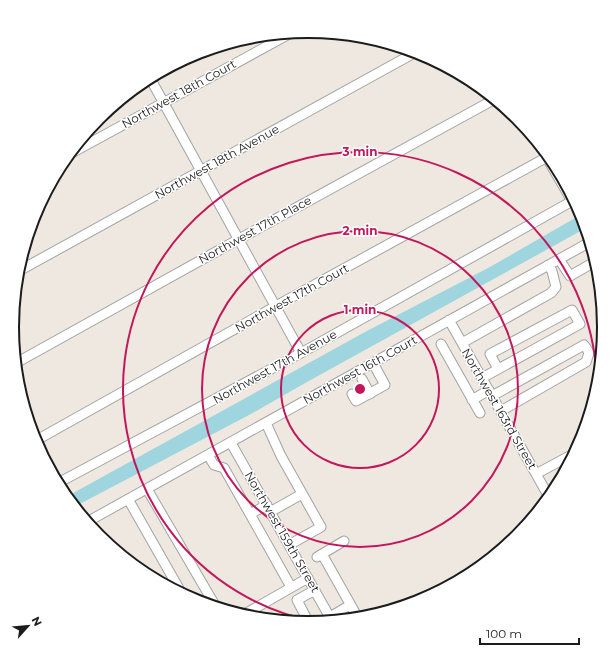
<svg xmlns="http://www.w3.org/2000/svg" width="616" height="654" font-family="Montserrat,sans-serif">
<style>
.water{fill:#9ed5df}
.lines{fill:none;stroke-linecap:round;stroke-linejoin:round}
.minor-casing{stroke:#a3a3a3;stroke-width:11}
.minor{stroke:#fff;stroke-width:9}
.ring{fill:none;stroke:#c2185b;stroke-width:2}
.labels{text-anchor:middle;stroke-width:3;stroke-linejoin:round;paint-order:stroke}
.street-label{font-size:12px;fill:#1c1c1c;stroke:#fff}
.rim{fill:none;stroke:#1c1c1c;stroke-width:2}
.centre{fill:#c2185b;stroke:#fff;stroke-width:2}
.ring-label{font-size:12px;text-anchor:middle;font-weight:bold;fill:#c2185b;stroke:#fff;stroke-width:3;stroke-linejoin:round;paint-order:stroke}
</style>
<rect width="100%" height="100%" fill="#eee8e0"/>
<path class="water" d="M 582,214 L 586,228 L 307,382 L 249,415 L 74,507 L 66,497 L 365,332 L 490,267 Z"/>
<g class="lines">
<g class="minor-casing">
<path id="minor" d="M 150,78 L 301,353
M 540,146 L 572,201
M 68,155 L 291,33
M 559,259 L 570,276 L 596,261
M 17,272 L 416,52
M 449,320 L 549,497
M 462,343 L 551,293 L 556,287 L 552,271 L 548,265
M 441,344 L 480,413
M 16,363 L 239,239 L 495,99
M 482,378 L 580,324 L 572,310 L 490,354 L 498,369
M 362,379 L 370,394
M 352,394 L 356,401 L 385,385 L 373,363
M 492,396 L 584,345 L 587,349 L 589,353 L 586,362 L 501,411
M 472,400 L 489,390
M 266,423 L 281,456 L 321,527 L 289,545
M 35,441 L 276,306 L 549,156
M 231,443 L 332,621
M 208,455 L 214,465 L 224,468 L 291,587
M 536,474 L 575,453
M 58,483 L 301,353 L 574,200
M 147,489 L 216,607
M 128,499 L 182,594
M 270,512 L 302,494
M 250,514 L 267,505
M 87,522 L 590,242
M 322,554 L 358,618
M 317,557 L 344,541
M 243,615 L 308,578
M 330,617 L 350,605
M 309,623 L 297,600 L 315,590"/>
</g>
<use href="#minor" class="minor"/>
</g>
<g class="ring">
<circle cx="360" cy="389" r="79"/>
<circle cx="360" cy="389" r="158"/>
<path d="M317 622A237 237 0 1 1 597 389"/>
</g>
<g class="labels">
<g class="street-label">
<text transform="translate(179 94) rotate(-29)" y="4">Northwest 18th Court</text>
<text transform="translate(217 162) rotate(-29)" y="4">Northwest 18th Avenue</text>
<text transform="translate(255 230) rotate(-29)" y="4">Northwest 17th Place</text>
<text transform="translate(292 298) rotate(-29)" y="4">Northwest 17th Court</text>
<text transform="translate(275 367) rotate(-29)" y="4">Northwest 17th Avenue</text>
<text transform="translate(360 370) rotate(-29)" y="4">Northwest 16th Court</text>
<text transform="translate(499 409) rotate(60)" y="4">Northwest 163rd Street</text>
<text transform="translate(282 532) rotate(60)" y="4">Northwest 159th Street</text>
</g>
</g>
<path d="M0 0H616V654H0ZM19 327a289 289 0 1 1 578 0a289 289 0 1 1-578 0Z" fill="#fff" fill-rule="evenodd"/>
<path class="rim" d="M19 327a289 289 0 1 1 578 0a289 289 0 1 1-578 0Z"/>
<circle cx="360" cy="389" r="6" class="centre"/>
<g class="ring-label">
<text x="360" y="156">3 min</text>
<text x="360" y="235">2 min</text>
<text x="360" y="314">1 min</text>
</g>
<g transform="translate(28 626) rotate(63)" stroke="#ffffff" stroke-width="3" paint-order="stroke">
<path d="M0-3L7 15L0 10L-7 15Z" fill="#1c1c1c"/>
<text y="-6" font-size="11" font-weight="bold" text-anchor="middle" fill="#1c1c1c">N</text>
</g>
<path d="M480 638v6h99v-6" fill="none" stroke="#1c1c1c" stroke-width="2"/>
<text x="486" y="638" font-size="12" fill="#1c1c1c" stroke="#ffffff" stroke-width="3" paint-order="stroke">100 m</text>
</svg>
